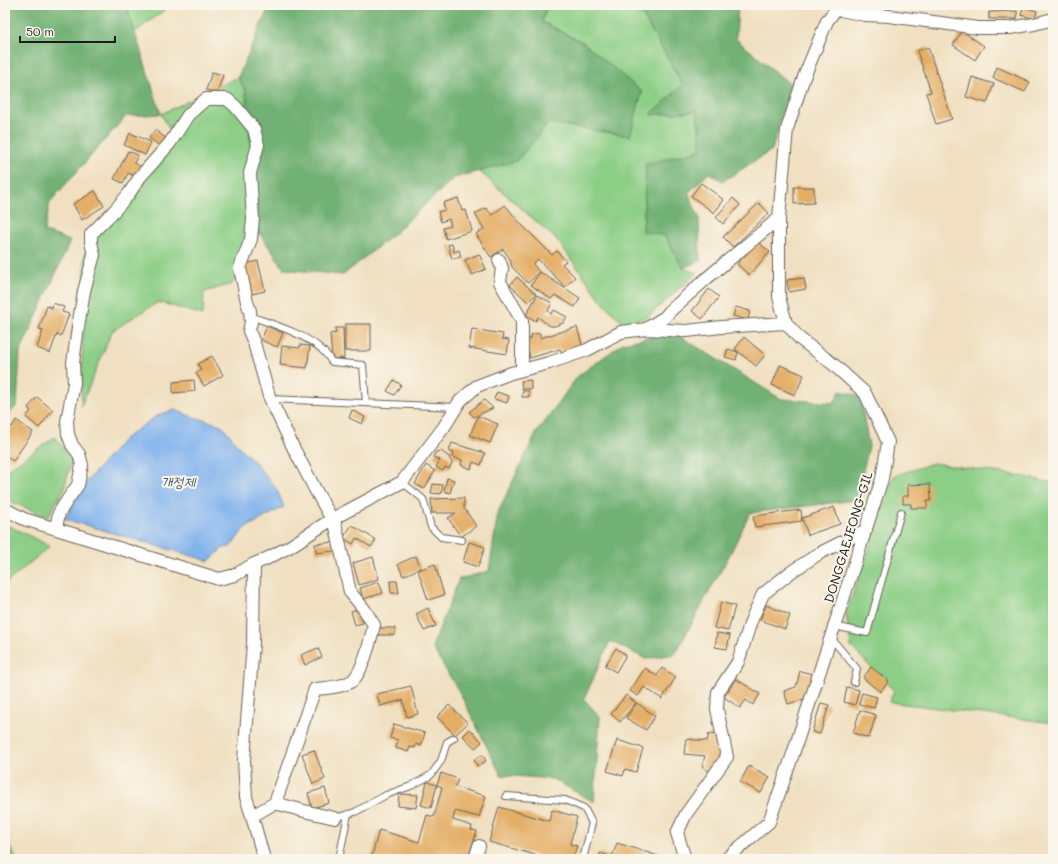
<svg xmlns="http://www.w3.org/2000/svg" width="1058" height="864" font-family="Mali,'Poor Story',sans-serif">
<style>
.green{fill:#8cce86;stroke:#547551}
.forest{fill:#71b173;stroke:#466648}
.water{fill:#82b3ed;stroke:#4f6884}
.building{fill:#e4ae66}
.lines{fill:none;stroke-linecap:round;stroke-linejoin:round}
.service-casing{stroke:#666156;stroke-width:8}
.minor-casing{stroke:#666156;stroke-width:14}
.service{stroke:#fff;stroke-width:6}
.minor{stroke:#fff;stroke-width:12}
.labels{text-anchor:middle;stroke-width:4;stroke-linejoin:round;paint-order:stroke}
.street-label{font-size:13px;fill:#1c1c1c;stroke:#fbf7ec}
.water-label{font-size:14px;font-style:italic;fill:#455870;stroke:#fbf7ec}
</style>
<rect width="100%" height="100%" fill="#fbf7ec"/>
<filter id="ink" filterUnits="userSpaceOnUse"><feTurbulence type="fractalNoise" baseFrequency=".025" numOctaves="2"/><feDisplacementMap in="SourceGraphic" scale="8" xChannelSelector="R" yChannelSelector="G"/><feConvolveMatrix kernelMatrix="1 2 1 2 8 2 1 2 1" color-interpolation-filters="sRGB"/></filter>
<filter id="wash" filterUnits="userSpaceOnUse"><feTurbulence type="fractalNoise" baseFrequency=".012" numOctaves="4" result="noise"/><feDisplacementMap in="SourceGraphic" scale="16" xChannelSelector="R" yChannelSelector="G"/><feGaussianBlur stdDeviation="0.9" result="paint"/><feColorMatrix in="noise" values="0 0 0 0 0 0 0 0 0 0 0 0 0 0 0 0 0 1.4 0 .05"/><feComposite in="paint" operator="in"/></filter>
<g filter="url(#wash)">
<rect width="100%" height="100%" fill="#f0e0c1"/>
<path class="green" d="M 126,5 L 171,5 L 135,32 Z
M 547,5 L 637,5 L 683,85 L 651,115 L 697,111 L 699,128 L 700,150 L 646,164 L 665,236 L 683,268 L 697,273 L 647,317 L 624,323 L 605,305 L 557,240 L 479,171 L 516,160 L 549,123 L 630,135 L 584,43 L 542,22 Z
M 238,77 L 246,92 L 259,232 L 232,284 L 204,292 L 203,315 L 158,302 L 112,331 L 81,406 L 85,253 L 170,130 L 161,114 Z
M 55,437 L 72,459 L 64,489 L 48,517 L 14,503 L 5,496 L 5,471 Z
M 933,463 L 1015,475 L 1053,483 L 1053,723 L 889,702 L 894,691 L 851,647 L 846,614 L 894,476 Z
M 5,524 L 50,546 L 5,584 Z
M 5,838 L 16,859 L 5,859 Z"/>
<path class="forest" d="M 5,5 L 126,5 L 161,114 L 126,116 L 50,202 L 44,231 L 70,241 L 48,291 L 20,352 L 17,406 L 5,417 Z
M 270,5 L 547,5 L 542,22 L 584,43 L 642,92 L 630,136 L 549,123 L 516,161 L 454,178 L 390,237 L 343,275 L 284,269 L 259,232 L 246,92 L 238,77 Z
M 637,5 L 738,5 L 736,39 L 790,84 L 772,150 L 723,181 L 709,173 L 688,193 L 699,217 L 700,261 L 683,268 L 665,236 L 643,231 L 646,164 L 700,150 L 699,128 L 697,111 L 650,115 L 683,85 Z
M 673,332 L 781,399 L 834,403 L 840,391 L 860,396 L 869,446 L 856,500 L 750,513 L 730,554 L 675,654 L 646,659 L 610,641 L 584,699 L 600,717 L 594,802 L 553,779 L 501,775 L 461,695 L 432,647 L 459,579 L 489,571 L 498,512 L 536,433 L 578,376 L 623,343 Z"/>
<path class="water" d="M 175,410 L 188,415 L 221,425 L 230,435 L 236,444 L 254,461 L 277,490 L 284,507 L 245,528 L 230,547 L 223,548 L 209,561 L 65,519 L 84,485 L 124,439 L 158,415 Z"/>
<g id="blocks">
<path class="building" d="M 1023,7 L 1037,11 L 1035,19 L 1021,15 Z
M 1017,11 L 1017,19 L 989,19 L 989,12 Z
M 962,31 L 984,46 L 975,60 L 953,45 Z
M 928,47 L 952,119 L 936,124 L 926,93 L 931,92 L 917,51 Z
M 997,67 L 1030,82 L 1025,92 L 993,78 Z
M 212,72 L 223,75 L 217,93 L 206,90 Z
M 972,77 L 994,84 L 987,103 L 966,97 Z
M 155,130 L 167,139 L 161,147 L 149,138 Z
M 130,133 L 151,142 L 145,155 L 124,145 Z
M 128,151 L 138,155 L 134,163 L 142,167 L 137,177 L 128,173 L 123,183 L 114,179 Z
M 701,183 L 724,200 L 714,213 L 691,196 Z
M 794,187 L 814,187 L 814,203 L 794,204 Z
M 95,191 L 104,206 L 82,220 L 73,204 Z
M 458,198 L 462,211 L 466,210 L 472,231 L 446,239 L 443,228 L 451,226 L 449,219 L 441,222 L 438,212 L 445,210 L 443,203 Z
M 733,198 L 740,205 L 723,224 L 716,217 Z
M 759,203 L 769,213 L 733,247 L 723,237 Z
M 505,205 L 521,224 L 552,255 L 557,251 L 566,261 L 562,264 L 575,277 L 565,287 L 538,259 L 533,264 L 539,272 L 528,283 L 512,267 L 510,259 L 503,249 L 491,257 L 484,247 L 476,234 L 484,229 L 475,214 L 486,208 L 492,215 Z
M 758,242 L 770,252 L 749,275 L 737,264 Z
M 452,244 L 454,252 L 459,250 L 461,257 L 452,259 L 448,245 Z
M 479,254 L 486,269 L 472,275 L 465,260 Z
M 258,261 L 265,291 L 252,294 L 245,264 Z
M 540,272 L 580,298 L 575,307 L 555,295 L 551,299 L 531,285 Z
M 517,277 L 536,294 L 528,302 L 510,285 Z
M 804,278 L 806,289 L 789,292 L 787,280 Z
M 709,289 L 719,297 L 702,319 L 692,311 Z
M 537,295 L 552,303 L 548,311 L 551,314 L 554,310 L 567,317 L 563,323 L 555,326 L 550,326 L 538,317 L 536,321 L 526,315 Z
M 53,303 L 64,307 L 62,312 L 69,314 L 61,336 L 57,334 L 50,353 L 37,348 L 43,330 L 39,329 L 47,306 L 52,308 Z
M 736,307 L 750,311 L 748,320 L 733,316 Z
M 345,324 L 371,324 L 371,351 L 345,351 Z
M 267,326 L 283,333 L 277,347 L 261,340 Z
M 577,327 L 583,348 L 563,354 L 560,349 L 530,358 L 526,340 L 531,339 L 531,335 L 540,333 L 540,338 Z
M 335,328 L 343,328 L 344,358 L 332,359 L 330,334 L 336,333 Z
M 472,329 L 503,334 L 502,339 L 509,340 L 507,354 L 469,348 Z
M 744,337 L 765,355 L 756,366 L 735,349 Z
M 300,345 L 310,346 L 307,368 L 280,365 L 282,346 L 300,348 Z
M 728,349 L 738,352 L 736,360 L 725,357 Z
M 212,356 L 223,375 L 204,386 L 196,373 L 201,370 L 198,364 Z
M 780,365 L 804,375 L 795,395 L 772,385 Z
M 194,380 L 195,391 L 173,393 L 173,382 Z
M 394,380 L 401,385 L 394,395 L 387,391 Z
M 531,380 L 531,389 L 522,389 L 521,381 Z
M 523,391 L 529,391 L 529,397 L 522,397 Z
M 497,392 L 509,396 L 507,403 L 494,399 Z
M 37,397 L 53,410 L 39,428 L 26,417 L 31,411 L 28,408 Z
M 484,400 L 493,408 L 474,417 L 469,412 Z
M 352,410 L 365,417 L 362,424 L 349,418 Z
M 478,416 L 498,424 L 490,443 L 470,435 Z
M 16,420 L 33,432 L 13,461 L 5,456 L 5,423 L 6,423 L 12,427 Z
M 452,443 L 485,453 L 481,465 L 473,462 L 471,469 L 461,465 L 462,460 L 452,457 L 454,453 L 449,451 Z
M 441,451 L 449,457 L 452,463 L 449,469 L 445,467 L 443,471 L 436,467 L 440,460 L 433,457 L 436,452 Z
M 426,465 L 435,471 L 424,489 L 415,484 Z
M 447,478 L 454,480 L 450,493 L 444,491 Z
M 433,484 L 443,485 L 441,494 L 431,493 Z
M 930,484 L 931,501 L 927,501 L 927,508 L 911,508 L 911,504 L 903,504 L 903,496 L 908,496 L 908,485 Z
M 464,498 L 464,508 L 476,526 L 461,537 L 448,518 L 456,513 L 432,513 L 431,499 Z
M 834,507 L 840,524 L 808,535 L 802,518 Z
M 801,510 L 802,521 L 755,527 L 753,516 Z
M 352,525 L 376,540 L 371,547 L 356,538 L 353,544 L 343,538 Z
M 335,542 L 336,551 L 316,553 L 315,544 Z
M 469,542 L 485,547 L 478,567 L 463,562 Z
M 416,556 L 421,568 L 403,576 L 398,564 Z
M 373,557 L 379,579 L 359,585 L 353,563 Z
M 435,564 L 444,595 L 428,600 L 418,570 Z
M 390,581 L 397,581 L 399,593 L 391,593 Z
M 379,582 L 383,593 L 363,599 L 360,588 Z
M 721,602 L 735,606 L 728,631 L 714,628 Z
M 766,605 L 790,615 L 785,629 L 760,620 Z
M 428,608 L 436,626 L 424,631 L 416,614 Z
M 359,609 L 363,623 L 355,625 L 351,611 Z
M 378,628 L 395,628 L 395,635 L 378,635 Z
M 717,633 L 730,635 L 727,649 L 715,647 Z
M 318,648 L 322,657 L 305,665 L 301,655 Z
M 616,648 L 626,655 L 616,672 L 605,666 Z
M 871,667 L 889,681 L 880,692 L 863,678 Z
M 645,668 L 657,676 L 662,668 L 676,677 L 662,699 L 644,687 L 638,696 L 630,691 Z
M 800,671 L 813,674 L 807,698 L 788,704 L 784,691 L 796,687 Z
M 736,679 L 760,694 L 753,705 L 746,700 L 740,708 L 724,697 Z
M 411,686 L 418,714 L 407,717 L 403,700 L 380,706 L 377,694 Z
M 847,687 L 859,690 L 855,705 L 844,702 Z
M 862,693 L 877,697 L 874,708 L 859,704 Z
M 626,695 L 636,703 L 620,722 L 611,714 Z
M 637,703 L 655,716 L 646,730 L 626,718 Z
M 821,703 L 829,705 L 820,734 L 812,732 Z
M 449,705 L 468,723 L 455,735 L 437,717 Z
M 860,710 L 876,715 L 869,738 L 853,733 Z
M 394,724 L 425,733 L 421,746 L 416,744 L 415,748 L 410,747 L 408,752 L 396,748 L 398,740 L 390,738 Z
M 470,729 L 482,742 L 475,748 L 463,736 Z
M 709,734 L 720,735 L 720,757 L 709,771 L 702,766 L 705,756 L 684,754 L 686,739 L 707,741 Z
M 617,740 L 643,748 L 636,772 L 625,769 L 623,776 L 607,771 Z
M 314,750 L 325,779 L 313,784 L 302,754 Z
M 483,755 L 486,761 L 477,766 L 474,759 Z
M 749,766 L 770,777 L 761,793 L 740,782 Z
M 441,773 L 458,779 L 455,787 L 486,796 L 479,817 L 455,811 L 453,820 L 472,826 L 471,830 L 477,831 L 468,859 L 371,859 L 379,830 L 419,842 L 427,815 L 434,817 L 442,787 L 437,785 Z
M 427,782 L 437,785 L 431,808 L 421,805 Z
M 325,788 L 329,803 L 312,808 L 308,793 Z
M 399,794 L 418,795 L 416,808 L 398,806 Z
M 499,807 L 549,821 L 552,810 L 577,817 L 570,844 L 577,846 L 573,859 L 550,859 L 489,842 Z
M 617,843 L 668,859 L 599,859 L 600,853 L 612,857 Z"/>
</g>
</g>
<g filter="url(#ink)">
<use href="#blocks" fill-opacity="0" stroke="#666156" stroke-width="1"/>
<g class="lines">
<g class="service-casing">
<path id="service" d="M 250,316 C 272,324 306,334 322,350 C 326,353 329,358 332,362 L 363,365 L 366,403
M 270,399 L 457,407
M 402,482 L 423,499 L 431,527 L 441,537 L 462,540
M 834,626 L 867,633 L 901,512
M 831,638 L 857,669 L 854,682
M 506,796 L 565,800 L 584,808 L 592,823 L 583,859
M 335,818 L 355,812 L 386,795 L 411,786 L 431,775 L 441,761 L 447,742 L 454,738
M 339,859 L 348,814"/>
</g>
<g class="minor-casing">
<path id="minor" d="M 499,260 L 502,268 L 500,282 L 522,321 L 522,370
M 646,329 L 687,331 L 721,327 L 786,323
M 5,509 L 24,519 L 219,579 L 235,575 L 254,564 L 266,559 L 289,547 L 334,518 L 330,516 L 316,491 L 293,447 L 269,396 L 254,343 L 249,331 L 251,322 L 250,311 L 247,302 L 240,268 L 251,239 L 253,219 L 250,173 L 258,145 L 254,129 L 236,107 L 227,99 L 206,99 L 188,115 L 170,143 L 140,177 L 128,195 L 114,211 L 91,234 L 91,242 L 94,255 L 84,291 L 78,327 L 73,363 L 74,383 L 67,421 L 68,434 L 72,445 L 79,454 L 82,465 L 78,485 L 68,499 L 59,513 L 56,528
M 275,803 L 315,689 C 326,688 343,687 352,681 C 363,672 371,638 374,625 L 364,609 L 350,592 L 334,518 L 402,482 L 444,427 L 460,401 L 477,386 L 511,373 L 549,363 L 587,350 L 621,332 L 646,329 L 665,317 L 670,311 L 707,278 L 779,218
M 252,816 L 246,797 L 244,760 L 253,643 L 254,564
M 264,859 L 252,816 L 275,803 L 308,812 L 335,818
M 475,859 L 479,846
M 685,859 L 677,833 L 686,814 L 727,757 L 717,709 L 718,692 L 738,662 L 751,621 L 763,594 L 791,572 L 820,553 L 866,530
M 726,859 L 769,822 L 793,754 L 882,479 L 888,442 L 865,393 L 833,364 L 800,339 L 786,323 L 779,297 L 779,218 L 787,129 L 804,77 L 827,21 L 836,9 L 865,15 L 889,16 L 978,28 L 1010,28 L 1034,24 L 1053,19"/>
</g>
<use href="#service" class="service"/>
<use href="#minor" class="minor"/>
</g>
</g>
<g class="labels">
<g class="street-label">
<text transform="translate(848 537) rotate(-73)" y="5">DONGGAEJEONG-GIL</text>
</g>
<g class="water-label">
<text x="178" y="487">개정제</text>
</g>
</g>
<rect width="1058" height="864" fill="none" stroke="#fbf7ec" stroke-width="20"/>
<path d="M20 36v6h95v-6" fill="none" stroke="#1c1c1c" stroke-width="2"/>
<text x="26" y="36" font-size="12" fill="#1c1c1c" stroke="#fbf7ec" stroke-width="3" paint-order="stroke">50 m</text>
</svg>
